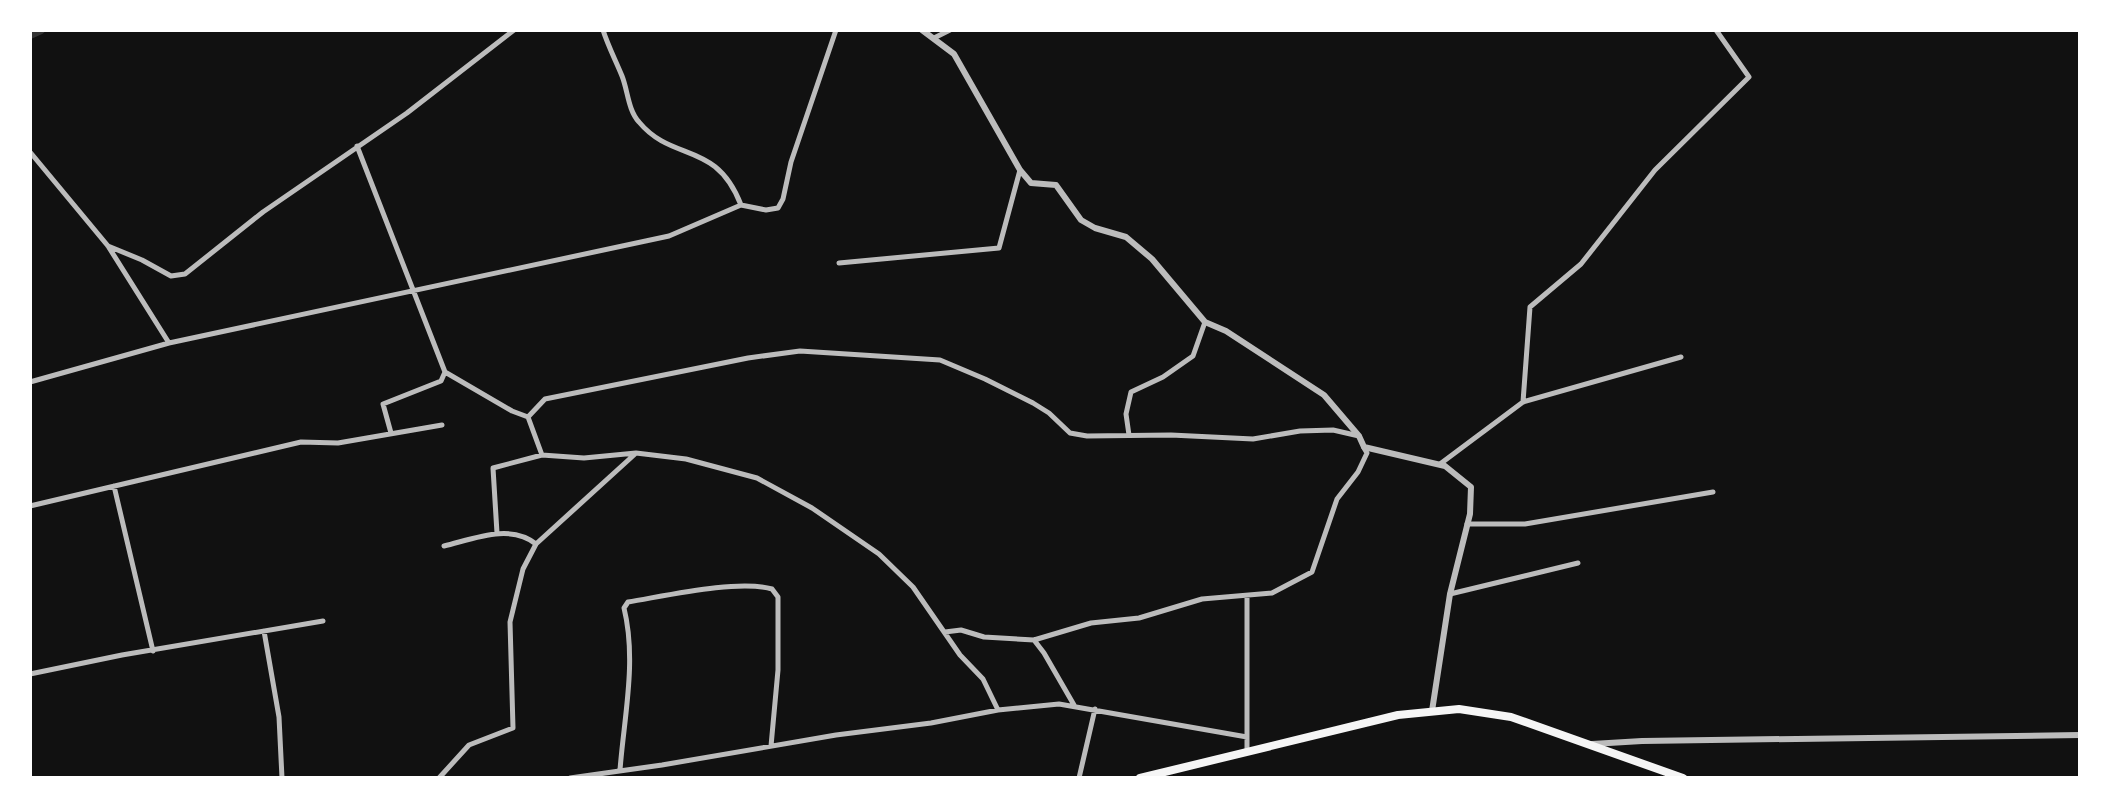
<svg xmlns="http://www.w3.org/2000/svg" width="2110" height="808" font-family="'Source Serif 4',serif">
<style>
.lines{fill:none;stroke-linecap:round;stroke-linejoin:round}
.canal{stroke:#333;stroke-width:8}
.minor{stroke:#bcbcbc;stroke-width:5}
.tertiary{stroke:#bcbcbc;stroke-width:6}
.trunk{stroke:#f5f5f5;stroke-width:8}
</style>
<rect width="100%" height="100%" fill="#111"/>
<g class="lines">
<path class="canal" d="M 30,35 L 41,30"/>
<path class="minor" d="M 603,30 C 608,46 616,61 622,76 C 628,91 628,110 639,122 C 673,163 716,140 741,205
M 934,38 L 950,30
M 357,146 L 445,372
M 30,152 L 108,246 L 169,343
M 108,246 L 142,260 L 171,276 L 185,274 L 263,212 L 407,113 L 514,30
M 839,263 L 999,248 L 1020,170
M 445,372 L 512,411 L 528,417
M 30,382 L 169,343 L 669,236 L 741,205 L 766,210 L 778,208 L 783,199 L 791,162 L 836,30
M 1523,402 L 1681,357
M 528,417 L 545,399 L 748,358 L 800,351 L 940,360 L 985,379 L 1033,403 L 1049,413 L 1070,433 L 1087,436 L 1171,435 L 1253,439 L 1300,431 L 1333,430 L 1359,436
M 528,417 L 542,455
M 391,433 L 383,404 L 441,381 L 445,372
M 1129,435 L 1126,414 L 1131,392 L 1163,377 L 1193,356 L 1205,322
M 1440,464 L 1523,402 L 1530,307 L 1581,264 L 1655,170 L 1749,77 L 1716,30
M 114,486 L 153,651
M 30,506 L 301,442 L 338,443 L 442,425
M 1467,524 L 1525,524 L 1713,492
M 497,533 L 493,468 L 542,455 L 584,458 L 636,453 L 686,459 L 757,478 L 812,508 L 879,554 L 913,587 L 960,655 L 983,679 L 998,710
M 444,546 C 473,539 510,523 536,544
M 1450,594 L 1578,563
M 1247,596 L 1247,751
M 264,631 L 279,717 L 282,778
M 945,632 L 961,630 L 984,637 L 1034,640 L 1091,623 L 1139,618 L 1202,599 L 1272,593 L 1312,572 L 1337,499 L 1358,472 L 1367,453 L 1364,448
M 1034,640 L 1044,653 L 1074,705
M 30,674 L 122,655 L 323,621
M 620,770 C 624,717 637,661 624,608 L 628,602 C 665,596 738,579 772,589 L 778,597 L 778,670 L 771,746
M 439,778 L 469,745 L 513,728 L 510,622 L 523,569 L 536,544 L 635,454
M 570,778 L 662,765 L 836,735 L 931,723 L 998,710 L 1059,704 L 1247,737
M 1079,778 L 1095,709"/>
<path class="tertiary" d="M 922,30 L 954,54 L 1020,170 L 1031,183 L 1056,185 L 1081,220 L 1095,228 L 1126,237 L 1152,259 L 1205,322 L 1226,331 L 1324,395 L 1359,436 L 1364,447 L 1445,466 L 1471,487 L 1470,514 L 1450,594 L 1432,711
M 1592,744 L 1642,741 L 2080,735"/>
<path class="trunk" d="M 1140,778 L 1398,715 L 1459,709 L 1511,717 L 1683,778"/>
</g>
<rect width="2110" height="808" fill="none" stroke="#ffffff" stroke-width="64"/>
</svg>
